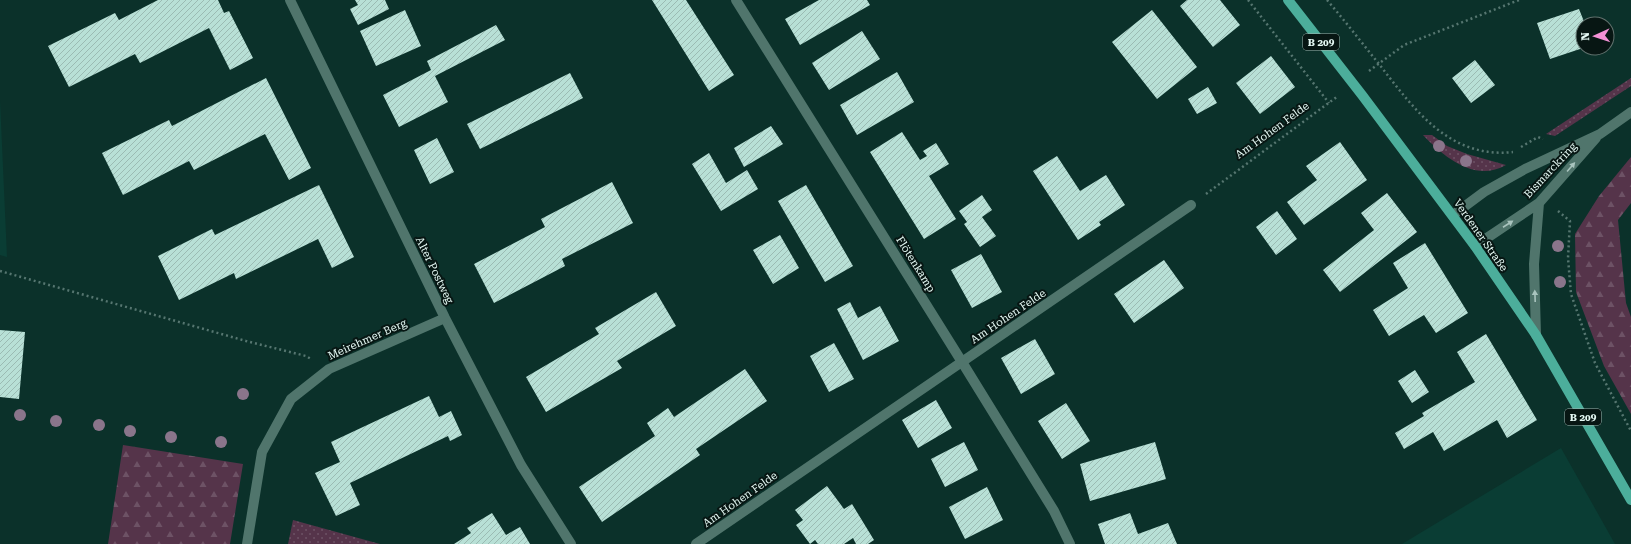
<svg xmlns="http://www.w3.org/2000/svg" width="1631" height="544" font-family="'Roboto Serif',serif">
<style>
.built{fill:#0a3d34}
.green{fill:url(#green-dots)}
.forest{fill:url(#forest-firs)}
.building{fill:url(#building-hatch)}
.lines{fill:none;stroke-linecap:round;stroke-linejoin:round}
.path{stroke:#567670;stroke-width:2.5;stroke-dasharray:2 3;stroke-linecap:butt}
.lane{stroke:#50756c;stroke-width:10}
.street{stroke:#50756c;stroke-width:10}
.secondary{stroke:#50756c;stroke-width:10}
.primary{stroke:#4cae9b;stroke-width:10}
.tree{fill:#8a758b}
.oneway{fill:#a9c4be}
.labels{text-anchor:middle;stroke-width:4;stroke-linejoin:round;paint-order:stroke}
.shield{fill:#071613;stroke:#a2b5b0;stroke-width:1}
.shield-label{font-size:10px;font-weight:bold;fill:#e5f9f4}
.street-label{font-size:11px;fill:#e5f9f4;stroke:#071613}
</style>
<defs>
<pattern id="green-dots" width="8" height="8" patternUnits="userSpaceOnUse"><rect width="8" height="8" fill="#55344a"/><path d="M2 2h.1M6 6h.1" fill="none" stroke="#6d5265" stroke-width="1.8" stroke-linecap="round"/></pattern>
<pattern id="forest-firs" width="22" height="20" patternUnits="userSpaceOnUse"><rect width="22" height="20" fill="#55344a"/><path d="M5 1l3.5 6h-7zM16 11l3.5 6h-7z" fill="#6d5265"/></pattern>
<pattern id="building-hatch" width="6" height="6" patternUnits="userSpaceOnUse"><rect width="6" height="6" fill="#b8e0d6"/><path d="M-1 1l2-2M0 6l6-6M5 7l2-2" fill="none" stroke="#9bbbb3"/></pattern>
</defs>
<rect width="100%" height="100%" fill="#0b312a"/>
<path class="built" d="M 0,100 L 7,257 L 0,255 Z
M 1561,448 L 1615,544 L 1402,544 Z"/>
<path class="green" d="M 1631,78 L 1631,86 L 1555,136 L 1546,134 Z
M 1423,135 L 1432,135 L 1447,146 L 1467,154 L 1506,165 C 1475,183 1444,157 1423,135 Z
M 293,520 L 380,544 L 288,544 Z"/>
<path class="forest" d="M 1631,157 L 1631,203 L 1618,220 L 1626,303 L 1631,317 L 1631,414 L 1604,366 L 1576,292 L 1575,234 L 1599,196 Z
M 123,445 L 243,464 L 230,544 L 108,544 Z"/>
<path class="building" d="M 158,0 L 218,0 L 224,13 L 229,11 L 253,58 L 230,70 L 209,28 L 140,63 L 135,54 L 69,87 L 48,46 L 115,13 L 119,20 Z
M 355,0 L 385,0 L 389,9 L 358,25 L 350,9 L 358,5 Z
M 652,0 L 686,0 L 734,75 L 709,91 Z
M 819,0 L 867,0 L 870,5 L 800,45 L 785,19 Z
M 1187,0 L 1220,0 L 1240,25 L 1213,47 L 1180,6 Z
M 1579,9 L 1585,24 L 1583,24 L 1583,48 L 1550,59 L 1537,23 Z
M 405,10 L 421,46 L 376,66 L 360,31 Z
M 1152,10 L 1197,67 L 1157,99 L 1112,42 Z
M 496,25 L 505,40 L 435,76 L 448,102 L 399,127 L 383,95 L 431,70 L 427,61 Z
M 862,31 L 880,59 L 829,90 L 812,63 Z
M 1271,56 L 1295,87 L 1260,114 L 1236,83 Z
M 1475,60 L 1495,85 L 1471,103 L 1452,78 Z
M 897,72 L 914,102 L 857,135 L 840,105 Z
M 570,73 L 583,98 L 480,149 L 467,124 Z
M 266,78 L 311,168 L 289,180 L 265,134 L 194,170 L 189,161 L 123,195 L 102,153 L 169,120 L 172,126 Z
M 1208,87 L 1217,103 L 1197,114 L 1188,99 Z
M 771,126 L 783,144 L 744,167 L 734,148 Z
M 902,132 L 920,160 L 927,156 L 923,151 L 936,143 L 949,164 L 929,176 L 956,219 L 924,239 L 870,152 Z
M 437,138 L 454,172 L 430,184 L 414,150 Z
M 1340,142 L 1367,180 L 1304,225 L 1287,202 L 1317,180 L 1306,166 Z
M 709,153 L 726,183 L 747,170 L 758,189 L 721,211 L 692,164 Z
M 1057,156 L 1080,191 L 1106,175 L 1125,205 L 1099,222 L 1101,225 L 1078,240 L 1033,171 Z
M 612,182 L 633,223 L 562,259 L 565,266 L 494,303 L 474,264 L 545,227 L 541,219 Z
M 319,185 L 354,257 L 332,268 L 318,239 L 236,279 L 234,273 L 179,300 L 158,256 L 212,229 L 215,235 Z
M 806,185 L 853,266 L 825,282 L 778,201 Z
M 1387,193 L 1417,232 L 1340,292 L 1323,270 L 1374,230 L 1361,213 Z
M 982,195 L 992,210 L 982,217 L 996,236 L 980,247 L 964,224 L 967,222 L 959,211 Z
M 1277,211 L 1297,239 L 1276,255 L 1256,227 Z
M 780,235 L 799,268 L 773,284 L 753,250 Z
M 1425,243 L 1468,313 L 1436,333 L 1424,315 L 1389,336 L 1373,310 L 1408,288 L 1393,263 Z
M 981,254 L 1002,292 L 972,308 L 951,270 Z
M 1164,260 L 1184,288 L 1134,323 L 1114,294 Z
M 656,292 L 676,326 L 617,361 L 622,368 L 546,412 L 526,377 L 599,334 L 595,328 Z
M 850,302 L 858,318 L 880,306 L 899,341 L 863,360 L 837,309 Z
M 0,330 L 25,332 L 19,399 L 0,397 Z
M 1486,334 L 1537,420 L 1507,438 L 1497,420 L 1444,451 L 1433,432 L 1404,449 L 1395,433 L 1424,416 L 1422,413 L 1475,382 L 1457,352 Z
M 1035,339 L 1055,374 L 1021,394 L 1001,358 Z
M 834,343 L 854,379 L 829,392 L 810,356 Z
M 745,369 L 767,401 L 696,449 L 700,455 L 602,522 L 579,487 L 655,436 L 647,423 L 668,408 L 674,417 Z
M 1415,370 L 1429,392 L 1412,403 L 1398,381 Z
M 429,396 L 439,417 L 451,411 L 462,435 L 450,441 L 448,436 L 350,483 L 360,505 L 336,516 L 315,473 L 340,462 L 331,442 Z
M 936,400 L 952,428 L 918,448 L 902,420 Z
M 1066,403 L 1090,441 L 1062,459 L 1038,421 Z
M 964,442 L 978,470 L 945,487 L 931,459 Z
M 1155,442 L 1166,479 L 1090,501 L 1080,464 Z
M 827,486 L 844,509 L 852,504 L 874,540 L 868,544 L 856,544 L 853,538 L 844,544 L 818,544 L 815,540 L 810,544 L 796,525 L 803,520 L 795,510 Z
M 987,487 L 1003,520 L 965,539 L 949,507 Z
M 492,513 L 506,535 L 520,527 L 530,544 L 454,544 L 471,533 L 467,528 Z
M 1130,513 L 1138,534 L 1168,523 L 1177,544 L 1105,544 L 1098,524 Z"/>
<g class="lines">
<path class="path" d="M 1248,0 L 1329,103
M 1327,0 C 1345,21 1362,43 1379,64 C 1414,109 1449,159 1513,152
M 1369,71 L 1404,45 L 1519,0
M 1521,147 L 1538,137 L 1543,139
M 1206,194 L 1338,96
M 1558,211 L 1570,221 L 1568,258 L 1571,294 L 1595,363 L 1631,431
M 0,271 L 246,341 L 306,356 L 311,359"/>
<path class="lane" d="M 696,544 L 1191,205"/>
<path class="street" d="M 290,0 L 445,318 L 521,465 L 571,544
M 736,0 L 962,362 L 1054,511 L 1070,544
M 247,544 L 262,452 L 291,399 L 329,369 L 445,318"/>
<path class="secondary" d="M 1453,215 L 1484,192 L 1525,169 L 1600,134 L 1631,112
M 1475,246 L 1539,203 L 1596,138
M 1536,335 L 1534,264 L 1539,203"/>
<path class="primary" d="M 1288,0 L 1362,95 L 1475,246 L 1536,335 L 1631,500"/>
</g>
<g class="tree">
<circle cx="1439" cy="146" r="6"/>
<circle cx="1466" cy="161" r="6"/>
<circle cx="1558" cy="246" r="6"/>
<circle cx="1560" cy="282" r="6"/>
<circle cx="243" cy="394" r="6"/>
<circle cx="20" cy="415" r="6"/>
<circle cx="56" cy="421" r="6"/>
<circle cx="99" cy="425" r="6"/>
<circle cx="130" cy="431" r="6"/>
<circle cx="171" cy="437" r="6"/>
<circle cx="221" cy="442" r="6"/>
</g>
<defs><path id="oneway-solid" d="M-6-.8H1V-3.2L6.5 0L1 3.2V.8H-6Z"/></defs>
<g class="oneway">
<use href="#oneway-solid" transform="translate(1571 167) rotate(-49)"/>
<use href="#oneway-solid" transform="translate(1508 224) rotate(-33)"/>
<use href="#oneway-solid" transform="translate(1535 296) rotate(-92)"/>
</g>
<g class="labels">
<g class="shield">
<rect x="1303" y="34" width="36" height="16" rx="3"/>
<rect x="1565" y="409" width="36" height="16" rx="3"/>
</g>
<g class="shield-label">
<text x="1321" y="46">B 209</text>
<text x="1583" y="421">B 209</text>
</g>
<g class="street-label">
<text transform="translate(1272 130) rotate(-36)" y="4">Am Hohen Felde</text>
<text transform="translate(1550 170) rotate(-47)" y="4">Bismarckring</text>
<text transform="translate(1481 235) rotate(55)" y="4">Verdener Straße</text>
<text transform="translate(916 264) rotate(58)" y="4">Flötenkamp</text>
<text transform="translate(435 270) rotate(64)" y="4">Alter Postweg</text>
<text transform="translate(1008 316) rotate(-34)" y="4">Am Hohen Felde</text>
<text transform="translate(367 339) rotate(-24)" y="4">Meirehmer Berg</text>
<text transform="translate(740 499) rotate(-35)" y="4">Am Hohen Felde</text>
</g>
</g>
<g transform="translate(1595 36) rotate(267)"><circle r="19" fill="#071613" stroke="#60716d"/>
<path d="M0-3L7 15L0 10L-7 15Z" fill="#f391d5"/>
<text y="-6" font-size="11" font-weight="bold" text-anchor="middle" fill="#e5f9f4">N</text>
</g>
</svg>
